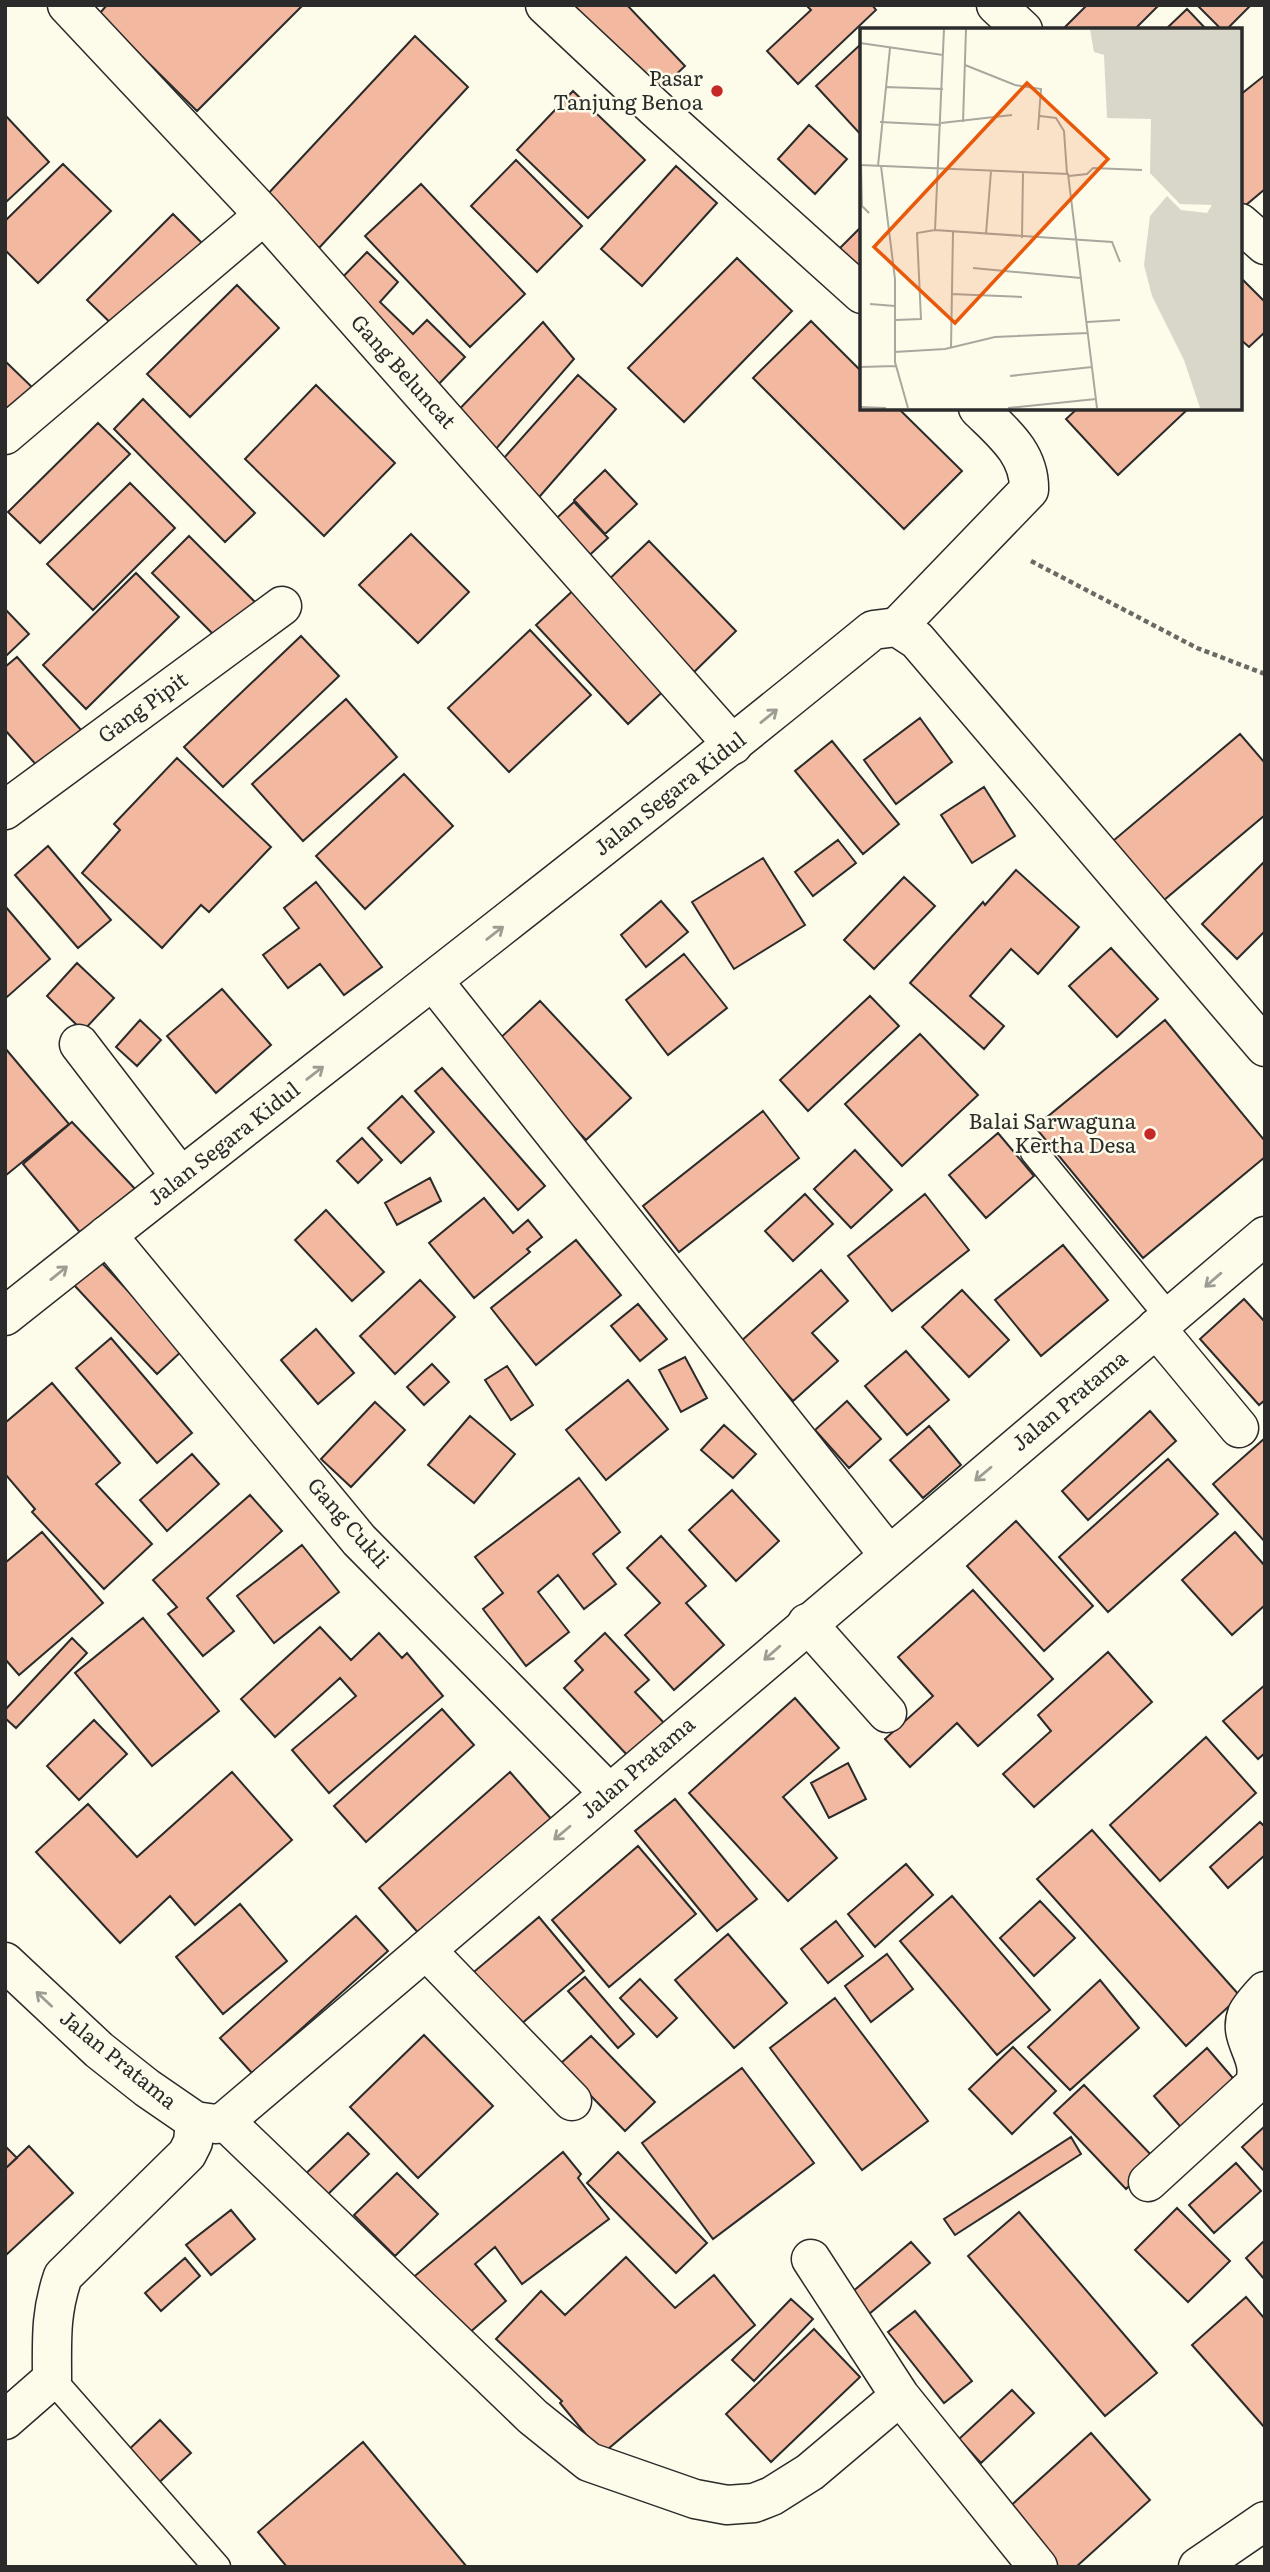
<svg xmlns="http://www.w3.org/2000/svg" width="1270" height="2572" font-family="Literata,serif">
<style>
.building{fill:#f2b8a0;stroke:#2b2b2b;stroke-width:2}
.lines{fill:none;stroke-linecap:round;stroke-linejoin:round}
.service-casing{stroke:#2b2b2b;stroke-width:29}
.minor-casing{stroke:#2b2b2b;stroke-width:41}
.tertiary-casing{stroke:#2b2b2b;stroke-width:41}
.path{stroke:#6a6964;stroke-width:4.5;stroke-dasharray:5 3.5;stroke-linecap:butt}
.service{stroke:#fdfbea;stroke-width:26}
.minor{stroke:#fdfbea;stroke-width:38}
.tertiary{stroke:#fdfbea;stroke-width:38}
.oneway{stroke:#9e9d94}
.poi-dot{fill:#c62828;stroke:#fdfbea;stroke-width:2.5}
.labels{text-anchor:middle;stroke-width:5;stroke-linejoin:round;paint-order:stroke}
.poi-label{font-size:21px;fill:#2b2b2b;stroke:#fdfbea;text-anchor:end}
.street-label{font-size:21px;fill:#2b2b2b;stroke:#fdfbea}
.inset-road{fill:none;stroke:#a9a89e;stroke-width:2}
.view{fill:#e8590c;fill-opacity:0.15;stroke:#e8590c;stroke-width:3.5}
.inset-edge{fill:none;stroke:#2b2b2b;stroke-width:3.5}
</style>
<rect width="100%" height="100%" fill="#fdfbea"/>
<path class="building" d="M 107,5 L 303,5 L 197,111 L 99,14 Z
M 566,5 L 627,5 L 685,66 L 651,98 Z
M 806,5 L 872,5 L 876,10 L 798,84 L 767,51 L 811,10 Z
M 1087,5 L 1159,5 L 1134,30 L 1062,30 Z
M 1197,5 L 1251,5 L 1226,30 L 1222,30 Z
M 1187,9 L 1207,30 L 1165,30 Z
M 415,36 L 468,87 L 319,248 L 265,197 Z
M 862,43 L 862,136 L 816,86 Z
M 1265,75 L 1265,189 L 1240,210 L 1240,95 Z
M 573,91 L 645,160 L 588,218 L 517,150 Z
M 5,115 L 49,162 L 5,203 Z
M 809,125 L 847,159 L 815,194 L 778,159 Z
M 516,160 L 582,226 L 537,272 L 471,206 Z
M 63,164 L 111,211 L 38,283 L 5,250 L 5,221 Z
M 676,166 L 717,203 L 642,286 L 601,249 Z
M 421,184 L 525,294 L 470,347 L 365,236 Z
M 173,214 L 207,248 L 121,333 L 87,300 Z
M 862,226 L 862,282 L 829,259 Z
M 367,252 L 398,282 L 380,302 L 413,334 L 427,320 L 465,357 L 433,390 L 334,286 Z
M 737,258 L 792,311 L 684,422 L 628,368 Z
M 1240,277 L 1265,302 L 1265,332 L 1249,347 L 1240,339 Z
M 237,285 L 279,328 L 190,417 L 147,374 Z
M 811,321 L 862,372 L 862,408 L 898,408 L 962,471 L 904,529 L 753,378 Z
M 543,322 L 574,359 L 488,458 L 449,420 Z
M 5,361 L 36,391 L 5,421 Z
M 578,375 L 616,409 L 534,503 L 495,468 Z
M 316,385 L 395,463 L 324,536 L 245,459 Z
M 143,399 L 255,513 L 225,542 L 114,429 Z
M 1078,408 L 1189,408 L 1118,475 L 1066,419 Z
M 98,423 L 130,454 L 40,543 L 8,512 Z
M 605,470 L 637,504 L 605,534 L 574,500 Z
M 130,483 L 175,528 L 93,610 L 47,564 Z
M 574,502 L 608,538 L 580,564 L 546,528 Z
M 411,534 L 469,592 L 418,643 L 359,585 Z
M 189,536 L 257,604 L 220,641 L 152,573 Z
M 649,541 L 736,631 L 689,677 L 601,587 Z
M 136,573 L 179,617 L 86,709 L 43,665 Z
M 579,585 L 671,684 L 628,724 L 536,625 Z
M 5,609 L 29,634 L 5,657 Z
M 530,630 L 591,695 L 509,772 L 448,708 Z
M 301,636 L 339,676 L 223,787 L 184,747 Z
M 17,657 L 81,730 L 39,768 L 5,730 L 5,667 Z
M 346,699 L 397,757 L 303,841 L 252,784 Z
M 920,718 L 952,762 L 896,804 L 864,760 Z
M 1240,734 L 1265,763 L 1265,815 L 1151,911 L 1101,851 Z
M 832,741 L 899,824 L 863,854 L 795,771 Z
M 177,758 L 271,847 L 209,912 L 201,905 L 162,948 L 82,873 L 120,830 L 114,824 Z
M 404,774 L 453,826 L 365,909 L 316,856 Z
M 984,787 L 1015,836 L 972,863 L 941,815 Z
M 838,840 L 856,863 L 813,896 L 795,872 Z
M 48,846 L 111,920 L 78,948 L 15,875 Z
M 763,858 L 805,925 L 734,969 L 692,902 Z
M 1265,861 L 1265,931 L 1237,959 L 1202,924 Z
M 1016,870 L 1079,927 L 1038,974 L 1011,949 L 970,996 L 1004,1026 L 984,1049 L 910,983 L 983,902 L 985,905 Z
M 904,877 L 935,906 L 874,969 L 844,940 Z
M 316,882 L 382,967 L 344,995 L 320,964 L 288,988 L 263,955 L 299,928 L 284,908 Z
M 661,901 L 688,932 L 646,967 L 621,935 Z
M 5,906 L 50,959 L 7,997 L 5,995 Z
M 1111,948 L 1158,999 L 1117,1037 L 1069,986 Z
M 684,954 L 727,1008 L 668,1055 L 626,1000 Z
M 77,963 L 114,998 L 83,1031 L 47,996 Z
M 222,989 L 271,1045 L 216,1093 L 167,1036 Z
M 870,996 L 899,1026 L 808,1111 L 780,1080 Z
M 540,1001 L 631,1098 L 586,1140 L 495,1043 Z
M 140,1020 L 161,1040 L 137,1066 L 116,1047 Z
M 1165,1020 L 1265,1141 L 1265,1157 L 1143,1258 L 1035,1127 Z
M 920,1034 L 978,1095 L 902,1166 L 845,1104 Z
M 5,1048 L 69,1124 L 5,1176 Z
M 442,1068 L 545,1186 L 518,1210 L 415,1091 Z
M 402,1096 L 434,1132 L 401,1163 L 368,1128 Z
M 763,1111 L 799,1158 L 679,1252 L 643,1206 Z
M 72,1122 L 137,1191 L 83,1236 L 23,1164 Z
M 998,1133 L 1034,1176 L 986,1218 L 949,1175 Z
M 362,1138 L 382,1160 L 358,1183 L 337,1161 Z
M 855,1150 L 892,1190 L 851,1228 L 814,1189 Z
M 430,1178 L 441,1201 L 397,1225 L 385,1203 Z
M 805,1194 L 833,1224 L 793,1261 L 765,1231 Z
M 925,1194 L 969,1250 L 892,1311 L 848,1256 Z
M 484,1198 L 513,1233 L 528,1220 L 542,1237 L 527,1249 L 530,1252 L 474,1298 L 429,1243 Z
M 326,1210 L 384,1272 L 352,1301 L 295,1240 Z
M 576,1240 L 621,1295 L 536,1365 L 491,1308 Z
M 1063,1245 L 1108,1300 L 1041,1356 L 995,1300 Z
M 100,1261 L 183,1350 L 157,1374 L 74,1285 Z
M 821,1270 L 848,1301 L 812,1333 L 838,1361 L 793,1401 L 740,1342 Z
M 420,1280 L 455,1317 L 395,1374 L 360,1336 Z
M 962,1290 L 1009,1340 L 969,1377 L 922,1327 Z
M 1244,1299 L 1265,1322 L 1265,1400 L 1259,1405 L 1200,1339 Z
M 638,1304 L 667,1339 L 640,1361 L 611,1326 Z
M 316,1329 L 354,1373 L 318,1404 L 281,1360 Z
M 111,1338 L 192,1433 L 157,1463 L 76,1368 Z
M 906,1351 L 949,1400 L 907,1435 L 865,1386 Z
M 685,1357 L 707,1398 L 681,1412 L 659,1370 Z
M 432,1364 L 449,1382 L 424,1405 L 407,1387 Z
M 507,1366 L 533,1405 L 511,1420 L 485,1380 Z
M 628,1380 L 668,1429 L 606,1480 L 566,1430 Z
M 52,1383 L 120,1463 L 96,1484 L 152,1544 L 104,1589 L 32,1512 L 35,1509 L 5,1474 L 5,1423 Z
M 847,1401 L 881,1439 L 849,1468 L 815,1430 Z
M 375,1402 L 405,1430 L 351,1487 L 321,1459 Z
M 1150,1411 L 1176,1441 L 1088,1520 L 1062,1491 Z
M 470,1416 L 515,1454 L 474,1503 L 428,1465 Z
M 724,1425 L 756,1454 L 733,1478 L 701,1450 Z
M 929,1426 L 961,1465 L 923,1498 L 890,1460 Z
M 1265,1438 L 1265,1542 L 1213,1484 Z
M 192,1454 L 219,1484 L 167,1531 L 140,1500 Z
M 1168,1459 L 1218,1514 L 1108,1612 L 1059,1557 Z
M 579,1478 L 620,1532 L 593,1554 L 616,1584 L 584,1609 L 558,1575 L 538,1592 L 569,1632 L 526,1666 L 483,1609 L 503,1593 L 475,1557 Z
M 732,1490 L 779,1541 L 736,1581 L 689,1530 Z
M 250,1495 L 282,1531 L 207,1598 L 234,1631 L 203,1656 L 168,1614 L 177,1607 L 153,1580 Z
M 1016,1521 L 1093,1606 L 1044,1651 L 967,1566 Z
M 42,1532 L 103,1603 L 19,1675 L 5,1659 L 5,1563 Z
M 1235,1532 L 1265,1566 L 1265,1605 L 1232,1635 L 1182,1580 Z
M 661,1536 L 706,1586 L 686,1603 L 724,1645 L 674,1690 L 625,1635 L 660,1603 L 627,1568 Z
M 302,1545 L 339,1592 L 274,1643 L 237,1596 Z
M 973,1590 L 1053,1679 L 978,1746 L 957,1723 L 910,1767 L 885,1739 L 933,1696 L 898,1657 Z
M 143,1618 L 219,1711 L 152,1766 L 75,1673 Z
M 320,1627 L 351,1660 L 379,1633 L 402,1658 L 407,1653 L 443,1696 L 329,1793 L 292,1750 L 356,1696 L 340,1678 L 275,1737 L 241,1699 Z
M 605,1633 L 649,1680 L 635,1692 L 665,1724 L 629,1757 L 564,1688 L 583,1670 L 575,1661 Z
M 72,1638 L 87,1653 L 16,1728 L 5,1718 L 5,1710 Z
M 1108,1652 L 1152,1702 L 1034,1807 L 1003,1774 L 1051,1731 L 1038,1715 Z
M 1265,1685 L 1265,1753 L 1258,1759 L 1223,1721 Z
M 795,1698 L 839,1748 L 783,1797 L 837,1858 L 788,1901 L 689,1793 Z
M 442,1709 L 474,1745 L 366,1842 L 334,1806 Z
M 94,1720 L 127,1754 L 79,1800 L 47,1766 Z
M 1206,1737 L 1256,1793 L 1160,1881 L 1110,1825 Z
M 848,1763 L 866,1799 L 829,1818 L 811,1783 Z
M 232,1772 L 292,1840 L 195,1925 L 170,1896 L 120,1943 L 36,1852 L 88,1804 L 137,1857 Z
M 510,1772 L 553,1821 L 421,1936 L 379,1888 Z
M 675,1799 L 757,1899 L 717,1931 L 635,1831 Z
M 1260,1822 L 1265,1827 L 1265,1855 L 1228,1888 L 1210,1867 Z
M 1092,1830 L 1240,1996 L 1186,2046 L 1037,1879 Z
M 638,1846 L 696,1914 L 609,1987 L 552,1920 Z
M 906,1864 L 933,1895 L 875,1947 L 848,1914 Z
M 952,1896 L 1050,2010 L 997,2055 L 900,1941 Z
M 1040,1901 L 1075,1938 L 1034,1976 L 1000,1938 Z
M 240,1904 L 287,1961 L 223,2014 L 176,1957 Z
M 356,1916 L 388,1951 L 252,2073 L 220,2038 Z
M 539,1917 L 584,1971 L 514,2030 L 469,1976 Z
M 836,1921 L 863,1956 L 828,1983 L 801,1949 Z
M 728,1934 L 787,2003 L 734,2048 L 675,1980 Z
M 887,1954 L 913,1989 L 871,2022 L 845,1986 Z
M 585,1977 L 634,2034 L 618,2048 L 568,1991 Z
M 640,1979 L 677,2018 L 657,2037 L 620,1998 Z
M 1100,1980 L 1139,2028 L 1070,2090 L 1028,2047 Z
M 835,1998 L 928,2121 L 862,2170 L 770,2048 Z
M 424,2035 L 493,2106 L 418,2178 L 350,2107 Z
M 591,2036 L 655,2102 L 625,2131 L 560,2064 Z
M 1013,2047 L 1056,2091 L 1012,2134 L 969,2089 Z
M 1207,2048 L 1238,2084 L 1185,2132 L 1154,2096 Z
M 742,2068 L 814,2163 L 713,2239 L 642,2143 Z
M 1084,2085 L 1156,2160 L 1126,2189 L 1054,2113 Z
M 1265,2126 L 1265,2172 L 1242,2147 Z
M 348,2133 L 369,2154 L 317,2205 L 296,2183 Z
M 1071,2137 L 1081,2154 L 955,2235 L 944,2219 Z
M 5,2146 L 17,2158 L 5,2169 Z
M 29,2146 L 73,2193 L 5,2256 L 5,2169 Z
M 563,2152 L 581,2174 L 578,2178 L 609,2219 L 522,2284 L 495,2247 L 475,2264 L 506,2301 L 461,2340 L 410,2280 Z
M 618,2152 L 707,2243 L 676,2273 L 587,2183 Z
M 1236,2163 L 1261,2191 L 1214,2233 L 1189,2205 Z
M 397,2173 L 438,2214 L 395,2256 L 354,2215 Z
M 1177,2208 L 1230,2261 L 1188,2302 L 1135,2250 Z
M 231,2210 L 255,2239 L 211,2275 L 186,2245 Z
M 1019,2212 L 1157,2373 L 1105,2416 L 968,2256 Z
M 1265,2240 L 1265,2280 L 1246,2258 Z
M 911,2242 L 930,2263 L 869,2314 L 851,2293 Z
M 626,2257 L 675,2308 L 714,2275 L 755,2325 L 602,2454 L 560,2403 L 562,2401 L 496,2339 L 541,2291 L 565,2315 Z
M 185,2258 L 200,2276 L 161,2311 L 145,2293 Z
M 1246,2297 L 1265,2319 L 1265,2428 L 1192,2345 Z
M 791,2299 L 813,2319 L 754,2381 L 732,2360 Z
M 915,2311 L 972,2381 L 944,2403 L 888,2332 Z
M 814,2329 L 860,2377 L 771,2462 L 726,2414 Z
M 1012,2390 L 1034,2413 L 981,2463 L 959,2439 Z
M 160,2420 L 191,2453 L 153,2488 L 122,2456 Z
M 1091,2433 L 1150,2500 L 1076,2567 L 1057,2567 L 1006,2510 Z
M 363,2442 L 467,2567 L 287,2567 L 258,2532 Z"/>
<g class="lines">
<g class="service-casing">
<path id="service" d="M 1034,1152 L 1169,1317
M 52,2379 L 217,2567"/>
</g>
<g class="minor-casing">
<path id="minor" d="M 67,5 L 264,215 L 733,745
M 545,5 L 655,108 L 862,294
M 996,5 L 1023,30
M 1240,223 L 1265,245
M 5,435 L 264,215
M 897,627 L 1029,490 C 1030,453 1002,432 978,408
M 5,810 L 282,606
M 434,982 L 888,1554
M 79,1044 L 181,1177
M 107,1235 L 359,1540 L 609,1793
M 1156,1328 L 1239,1428
M 807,1623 L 887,1713
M 426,1950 L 572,2101
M 225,2121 L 533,2417 L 589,2462 L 695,2499 L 727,2505 L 754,2503 L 772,2496 L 810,2472 L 900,2396
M 1148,2182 L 1254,2085 C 1265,2057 1237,2040 1247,2014 C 1251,2006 1259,1998 1265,1991
M 811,2259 L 900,2396 L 1038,2567
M 5,2420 L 52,2379 C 52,2340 50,2314 63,2276 L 187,2154 L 193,2142 L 195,2121
M 1198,2567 L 1265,2521"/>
</g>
<g class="tertiary-casing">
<path id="tertiary" d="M 5,1316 C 294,1086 587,864 873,630 L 897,627 L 917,640 L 1265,1047
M 5,1962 L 99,2050 L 147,2088 L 195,2121 L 216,2124 L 225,2121 L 1265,1236"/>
</g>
<path class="path" d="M 1031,561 L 1197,648 L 1265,674"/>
<use href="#service" class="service"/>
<use href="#minor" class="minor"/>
<use href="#tertiary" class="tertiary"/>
</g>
<defs><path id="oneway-shaft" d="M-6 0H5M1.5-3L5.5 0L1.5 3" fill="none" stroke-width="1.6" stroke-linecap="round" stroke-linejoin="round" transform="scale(1.75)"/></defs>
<g class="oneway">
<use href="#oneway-shaft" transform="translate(769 716) rotate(-39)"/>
<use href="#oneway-shaft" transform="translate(495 933) rotate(-38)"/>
<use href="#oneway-shaft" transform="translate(315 1073) rotate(-38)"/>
<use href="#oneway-shaft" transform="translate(59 1273) rotate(-39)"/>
<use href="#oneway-shaft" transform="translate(1213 1280) rotate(139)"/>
<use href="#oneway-shaft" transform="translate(983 1474) rotate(140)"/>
<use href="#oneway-shaft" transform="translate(772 1653) rotate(139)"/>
<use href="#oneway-shaft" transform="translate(562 1833) rotate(140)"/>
<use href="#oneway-shaft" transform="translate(44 1999) rotate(-137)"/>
</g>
<g class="poi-dot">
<circle cx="717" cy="91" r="7"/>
<circle cx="1150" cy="1134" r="7"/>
</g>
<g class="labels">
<g class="poi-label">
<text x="703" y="86">Pasar<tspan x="703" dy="24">Tanjung Benoa</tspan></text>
<text x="1136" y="1129">Balai Sarwaguna<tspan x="1136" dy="24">Kertha Desa</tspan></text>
</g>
<g class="street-label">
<text transform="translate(403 372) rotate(48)" y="7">Gang Beluncat</text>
<text transform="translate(143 708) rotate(-36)" y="7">Gang Pipit</text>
<text transform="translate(670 794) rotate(-38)" y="7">Jalan Segara Kidul</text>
<text transform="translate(224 1144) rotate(-38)" y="7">Jalan Segara Kidul</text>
<text transform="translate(1070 1401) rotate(-40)" y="7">Jalan Pratama</text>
<text transform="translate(348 1523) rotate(49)" y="7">Gang Cukli</text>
<text transform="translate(638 1768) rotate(-41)" y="7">Jalan Pratama</text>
<text transform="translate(118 2060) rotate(39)" y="7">Jalan Pratama</text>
</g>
</g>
<g transform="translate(860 28)">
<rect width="382" height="382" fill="#fdfbea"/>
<path d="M 230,1 L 381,1 L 381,380 L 340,380 L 324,332 L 292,268 L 284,237 L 290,188 L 307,168 L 321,182 L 347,185 L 352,177 L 320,176 L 290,145 L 291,91 L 247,90 L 244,27 L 234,24 Z" fill="#d8d7c9"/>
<path class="inset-road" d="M 84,1 L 75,202 L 252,214 L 260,234M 0,15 L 83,27M 105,37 L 155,57 L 181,61 L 178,102M 25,59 L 83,61M 180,88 L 196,90 L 204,103 L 207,146M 20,94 L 81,97M 103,94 L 106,1M 81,95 L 152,87M 0,137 L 208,146 L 237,380M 1,137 L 2,178 L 9,185M 18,138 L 30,20M 21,138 L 35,251 L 35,334 L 48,380M 209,148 L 227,146 L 233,140 L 282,142M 126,206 L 131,143M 162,210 L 163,144M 113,240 L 221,250M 91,266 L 162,269M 10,276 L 35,278M 35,292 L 61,291 L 57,205 L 75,202M 227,294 L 260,292M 91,320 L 93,204M 34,324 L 85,321 L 135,309 L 228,305M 0,339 L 36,338M 150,348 L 232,339M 0,379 L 26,380M 148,380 L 236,371"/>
<path class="view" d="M 167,55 L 248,131 L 95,295 L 14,219 Z"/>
<rect width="382" height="382" class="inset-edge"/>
</g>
<rect width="1270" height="2572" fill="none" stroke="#2b2b2b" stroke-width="14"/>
</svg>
